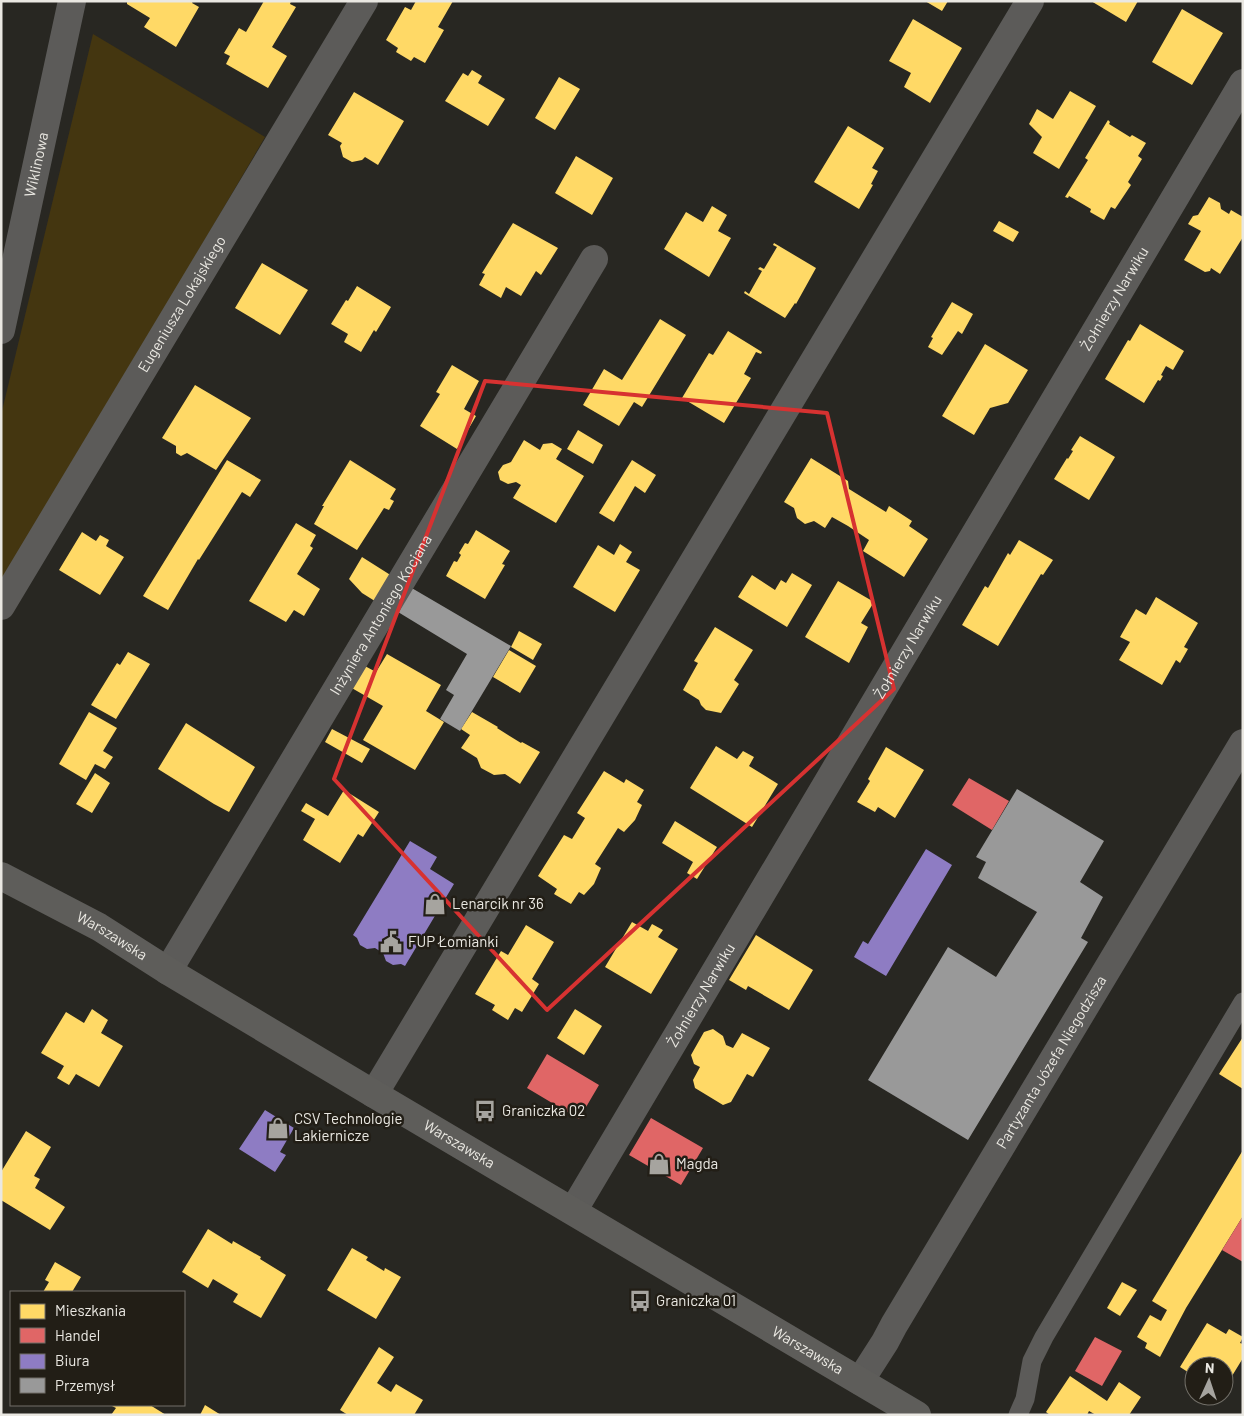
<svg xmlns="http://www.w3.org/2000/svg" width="1244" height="1416" font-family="Barlow,sans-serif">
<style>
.green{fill:#443610}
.homes{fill:#ffd966}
.shops{fill:#e06666}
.offices{fill:#8e7cc3}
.industry{fill:#999}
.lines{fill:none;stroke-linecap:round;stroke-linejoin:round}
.lane{stroke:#5c5b59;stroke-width:19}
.street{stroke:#5c5b59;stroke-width:28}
.secondary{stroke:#5e5d5a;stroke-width:28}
.marked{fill:none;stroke:#d73231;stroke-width:4;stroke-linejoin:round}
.labels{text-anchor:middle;stroke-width:5;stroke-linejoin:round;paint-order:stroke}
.street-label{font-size:15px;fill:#eae8e2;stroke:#221e16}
.poi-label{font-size:15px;fill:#eae8e2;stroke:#221e16;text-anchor:start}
</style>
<rect width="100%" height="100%" fill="#282722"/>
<path class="green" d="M 93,34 L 265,137 L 1,588 L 1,415 Z"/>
<path class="homes" d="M 127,1 L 193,1 L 192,3 L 199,7 L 176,47 L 144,27 L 150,18 L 127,4 Z
M 264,1 L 291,1 L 290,4 L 296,7 L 272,47 L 287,56 L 268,88 L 226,64 L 230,56 L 224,53 L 239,28 L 246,32 Z
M 416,1 L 453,1 L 438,27 L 444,30 L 425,63 L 414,57 L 411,61 L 396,52 L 398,48 L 386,40 L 405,7 L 411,10 Z
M 925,1 L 948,1 L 942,11 Z
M 1091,1 L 1138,1 L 1126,22 Z
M 1182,9 L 1223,33 L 1192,85 L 1152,62 Z
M 913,19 L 962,48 L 930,103 L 904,87 L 911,73 L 889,61 Z
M 472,70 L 482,76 L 478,83 L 505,99 L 488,126 L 445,101 L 463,73 L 468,76 Z
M 559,77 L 580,89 L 555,130 L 535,118 Z
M 1070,91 L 1096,106 L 1059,169 L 1033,153 L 1042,137 L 1029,124 L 1037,109 L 1053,119 Z
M 354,92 L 404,121 L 378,165 L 365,157 L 362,160 L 352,162 L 343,157 L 340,146 L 342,143 L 328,135 Z
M 1108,120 L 1110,122 L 1109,124 L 1130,137 L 1132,135 L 1146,143 L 1138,156 L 1142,159 L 1128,182 L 1131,185 L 1115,209 L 1111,207 L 1104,220 L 1090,212 L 1091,209 L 1069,196 L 1068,198 L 1065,197 L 1088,160 L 1085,158 Z
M 848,126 L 884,148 L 872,168 L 878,171 L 871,184 L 873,185 L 859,209 L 814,182 Z
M 576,156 L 613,178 L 592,215 L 555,193 Z
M 1209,197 L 1220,203 L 1221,209 L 1229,214 L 1231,210 L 1243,217 L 1243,237 L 1220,274 L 1211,268 L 1210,271 L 1205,272 L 1184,260 L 1201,231 L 1188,224 L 1193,216 L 1198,215 Z
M 712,206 L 727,215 L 718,231 L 731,238 L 709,277 L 664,249 L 686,212 L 703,222 Z
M 999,221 L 1019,232 L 1013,242 L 993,231 Z
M 513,223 L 558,248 L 541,275 L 536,271 L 521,296 L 506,287 L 501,298 L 479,285 L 485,274 L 482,273 Z
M 774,243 L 816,268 L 796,304 L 795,303 L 785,318 L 744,293 L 745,291 L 749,294 L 762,271 L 758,269 L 760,267 L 764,269 L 777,247 L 773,245 Z
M 262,263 L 308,290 L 280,335 L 235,308 Z
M 357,286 L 391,307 L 376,332 L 374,330 L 361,352 L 344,342 L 348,334 L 331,324 L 346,300 L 348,301 Z
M 952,302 L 973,314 L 962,334 L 958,331 L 942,355 L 928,347 L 933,338 L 931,337 Z
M 660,319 L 686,335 L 642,407 L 634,402 L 619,426 L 583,405 L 604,369 L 622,380 Z
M 1140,324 L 1184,351 L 1173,370 L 1166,366 L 1161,375 L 1163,376 L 1160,381 L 1158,380 L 1144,403 L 1105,379 L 1128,340 L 1130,341 Z
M 728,331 L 762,352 L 761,354 L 756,352 L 744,374 L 751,378 L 724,423 L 682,398 L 709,353 L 713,355 Z
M 985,344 L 1028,370 L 1008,403 L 990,408 L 974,435 L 942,416 Z
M 452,365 L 479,381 L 464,409 L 476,416 L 457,449 L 420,426 L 440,394 L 436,392 Z
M 195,385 L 251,418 L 216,470 L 187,453 L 181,456 L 176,453 L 176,446 L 162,438 Z
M 578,430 L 603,445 L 593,464 L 567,449 Z
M 1080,436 L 1115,457 L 1089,500 L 1054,479 L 1067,458 L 1068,459 L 1073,451 L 1071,450 Z
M 524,440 L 540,450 L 543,444 L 552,443 L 562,449 L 556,459 L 584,476 L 556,523 L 513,498 L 521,485 L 516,482 L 508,484 L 500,480 L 498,472 L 503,465 L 511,462 Z
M 811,458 L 848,481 L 849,489 L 886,512 L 889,506 L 912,521 L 909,526 L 928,539 L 904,577 L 863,551 L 869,540 L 848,526 L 832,517 L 825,528 L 814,521 L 805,524 L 797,518 L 794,508 L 784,502 Z
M 227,460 L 261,480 L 250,497 L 242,492 L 199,560 L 198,559 L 168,610 L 143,596 Z
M 350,460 L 396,489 L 390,499 L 394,501 L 389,510 L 384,508 L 357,550 L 314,524 L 324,506 L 322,506 Z
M 632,460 L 656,475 L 645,493 L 635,486 L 614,522 L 599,513 Z
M 296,523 L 316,535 L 310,546 L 313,548 L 297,574 L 320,589 L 304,616 L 294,610 L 286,622 L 249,601 Z
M 476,530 L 510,551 L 502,564 L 505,565 L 485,599 L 446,576 L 454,561 L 457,562 L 461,555 L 459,553 L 465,543 L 468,544 Z
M 82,532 L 96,541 L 100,535 L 109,540 L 106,546 L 124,557 L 100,595 L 59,570 Z
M 1019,540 L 1053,560 L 1043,575 L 1041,574 L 998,646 L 962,625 L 985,586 L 988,588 L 1008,553 L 1010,555 Z
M 620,544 L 632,552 L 626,562 L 640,570 L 615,612 L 573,587 L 598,545 L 614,555 Z
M 362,557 L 392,576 L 378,603 L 362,593 L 349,579 Z
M 792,573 L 812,585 L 787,627 L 738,597 L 752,575 L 775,590 L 781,580 L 786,583 Z
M 838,581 L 874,602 L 861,623 L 868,627 L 849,663 L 805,637 Z
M 1156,597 L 1198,623 L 1184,647 L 1188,649 L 1180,663 L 1176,660 L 1162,685 L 1119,660 L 1130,642 L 1120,637 L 1136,609 L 1146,615 Z
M 715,627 L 753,650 L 734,680 L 739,684 L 721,713 L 706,710 L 701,705 L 699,700 L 683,690 L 698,663 L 694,661 Z
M 519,631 L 542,644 L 533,660 L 511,647 Z
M 509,650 L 536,666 L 520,693 L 493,677 Z
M 128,652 L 150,664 L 116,719 L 91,705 L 117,663 L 120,665 Z
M 387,654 L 441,685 L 426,711 L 444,722 L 415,770 L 363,740 L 383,706 L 350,687 L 363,665 L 376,672 Z
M 89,712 L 117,728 L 103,751 L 113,757 L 105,769 L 95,764 L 86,780 L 59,764 Z
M 472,712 L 498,727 L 497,728 L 521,743 L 522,742 L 540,752 L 520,784 L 505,774 L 494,775 L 481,768 L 477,758 L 461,748 L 470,735 L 461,729 Z
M 186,723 L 255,767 L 229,812 L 214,804 L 158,769 Z
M 332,729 L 370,749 L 362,763 L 325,742 Z
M 716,746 L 737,759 L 743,751 L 754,757 L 749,766 L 778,784 L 752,827 L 690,788 Z
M 886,747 L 924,770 L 895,818 L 878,807 L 875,812 L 857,802 L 870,781 L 868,779 Z
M 604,771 L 624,783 L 626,779 L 644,790 L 637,802 L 642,805 L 635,820 L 624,832 L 618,828 L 595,864 L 601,868 L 594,884 L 584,895 L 579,892 L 571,904 L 554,894 L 557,889 L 538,876 L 564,835 L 572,839 L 585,818 L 577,813 Z
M 95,773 L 110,783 L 92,813 L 76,804 Z
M 344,790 L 379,812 L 363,837 L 358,834 L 340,863 L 303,840 L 315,819 L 301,811 L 306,803 L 328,816 Z
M 675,821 L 717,847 L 697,879 L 687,873 L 693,862 L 662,843 Z
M 632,922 L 648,931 L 652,924 L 663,930 L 658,937 L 678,949 L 651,994 L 605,967 Z
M 526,925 L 554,942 L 532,979 L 539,984 L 522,1012 L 515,1008 L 508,1020 L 492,1010 L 495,1005 L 475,994 L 501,951 L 508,955 Z
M 756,935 L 813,970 L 789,1010 L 748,986 L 746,990 L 729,980 Z
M 92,1009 L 108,1020 L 101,1033 L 123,1046 L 99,1087 L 76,1074 L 69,1085 L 57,1078 L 64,1066 L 41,1053 L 66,1012 L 84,1023 Z
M 575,1009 L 602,1026 L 584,1055 L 557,1038 Z
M 713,1029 L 723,1036 L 726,1045 L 733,1048 L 742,1033 L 770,1048 L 753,1077 L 747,1074 L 731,1102 L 723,1105 L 695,1088 L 693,1080 L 700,1067 L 694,1064 L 691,1055 L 704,1032 Z
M 1243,1037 L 1243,1089 L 1219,1074 Z
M 26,1131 L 51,1147 L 34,1176 L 40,1179 L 35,1188 L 65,1207 L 50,1230 L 1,1200 L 1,1172 Z
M 1243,1150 L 1243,1216 L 1186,1308 L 1160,1357 L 1145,1348 L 1147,1343 L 1137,1337 L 1150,1315 L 1161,1321 L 1167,1310 L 1152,1301 Z
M 208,1229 L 232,1244 L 233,1241 L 261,1257 L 260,1259 L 286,1275 L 261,1318 L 233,1302 L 238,1294 L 213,1279 L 208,1288 L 182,1272 Z
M 352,1248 L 368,1257 L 366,1260 L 384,1271 L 385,1268 L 401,1277 L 376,1319 L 327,1290 Z
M 55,1262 L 81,1277 L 72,1292 L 43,1292 L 49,1282 L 45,1280 Z
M 1122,1282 L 1137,1290 L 1120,1316 L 1107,1308 Z
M 1207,1323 L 1226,1334 L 1229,1329 L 1243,1337 L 1240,1343 L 1243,1344 L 1243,1358 L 1224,1389 L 1224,1366 L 1194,1366 L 1194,1376 L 1180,1367 Z
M 379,1347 L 394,1357 L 377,1383 L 391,1392 L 396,1384 L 423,1400 L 414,1415 L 348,1415 L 340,1410 Z
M 1070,1376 L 1107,1401 L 1119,1382 L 1141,1397 L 1129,1415 L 1096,1415 L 1089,1411 L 1087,1415 L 1050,1415 L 1046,1412 Z
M 110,1405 L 150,1405 L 166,1415 L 111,1415 L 116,1408 Z
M 205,1405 L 221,1415 L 200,1415 Z"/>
<path class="shops" d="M 969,778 L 1009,801 L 992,830 L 952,805 Z
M 547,1054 L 599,1085 L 579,1119 L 527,1088 Z
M 651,1118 L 703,1148 L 681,1185 L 629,1155 Z
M 1243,1216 L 1243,1262 L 1222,1250 Z
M 1095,1337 L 1122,1351 L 1102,1386 L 1075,1371 Z"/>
<path class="offices" d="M 410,841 L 437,857 L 430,869 L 454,884 L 405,966 L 401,964 L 393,965 L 386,961 L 383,953 L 375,948 L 367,949 L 360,945 L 357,938 L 353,935 Z
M 926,849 L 952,865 L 886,976 L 854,957 L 863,941 L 868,944 Z
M 265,1110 L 294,1128 L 280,1152 L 286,1155 L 275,1172 L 239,1149 Z"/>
<path class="industry" d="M 410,587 L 511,646 L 460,731 L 440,719 L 454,695 L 446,690 L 467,654 L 398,612 Z
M 1017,789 L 1104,841 L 1080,882 L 1103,897 L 1081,938 L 1088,942 L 968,1140 L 868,1080 L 948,947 L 996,977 L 1037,912 L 978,878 L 986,862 L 976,857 Z"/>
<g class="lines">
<path class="lane" d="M 1018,1415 L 1025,1399 L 1032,1361 L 1044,1337 L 1243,1002"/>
<g class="street">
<path id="s1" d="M 1,330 L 72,1"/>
<path id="s2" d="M 1,606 L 364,1"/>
<path id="s3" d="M 168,971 L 594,259"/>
<path d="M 374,1094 L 1030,1"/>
<path id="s4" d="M 573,1211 L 1243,83"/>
<path id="s5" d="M 860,1381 L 885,1342 L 894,1325 L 1243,743"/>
</g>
<path class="secondary" id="s6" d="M 1,876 L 99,927 L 168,971 L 374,1094 L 917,1415"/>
</g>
<path class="marked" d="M 485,381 L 827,413 L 894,689 L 547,1010 L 334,779 Z"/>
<defs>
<g id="shop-bare" transform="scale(1.725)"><path d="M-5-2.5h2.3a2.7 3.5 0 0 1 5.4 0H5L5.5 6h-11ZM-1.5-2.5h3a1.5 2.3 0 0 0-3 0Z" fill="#a6a49f" stroke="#221e16" stroke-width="2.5" paint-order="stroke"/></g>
<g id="civic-bare" transform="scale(1.725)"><path d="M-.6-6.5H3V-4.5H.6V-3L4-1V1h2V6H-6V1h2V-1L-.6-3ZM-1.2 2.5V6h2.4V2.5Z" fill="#a6a49f" stroke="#221e16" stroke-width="2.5" paint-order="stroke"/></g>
<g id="bus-bare" transform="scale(1.725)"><path d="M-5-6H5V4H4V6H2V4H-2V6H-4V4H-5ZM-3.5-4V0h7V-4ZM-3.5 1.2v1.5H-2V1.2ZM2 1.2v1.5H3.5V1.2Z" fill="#a6a49f" stroke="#221e16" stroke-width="2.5" paint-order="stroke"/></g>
</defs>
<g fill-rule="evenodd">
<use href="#shop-bare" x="435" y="904"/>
<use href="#civic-bare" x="391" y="942"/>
<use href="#bus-bare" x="485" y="1111"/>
<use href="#shop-bare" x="278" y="1128"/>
<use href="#shop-bare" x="659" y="1164"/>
<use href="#bus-bare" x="640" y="1301"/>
</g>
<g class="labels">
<g class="street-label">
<text dy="5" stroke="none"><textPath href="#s1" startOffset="169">Wiklinowa</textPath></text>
<text dy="5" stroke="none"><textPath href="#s4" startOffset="1061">Żołnierzy Narwiku</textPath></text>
<text dy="5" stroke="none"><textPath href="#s2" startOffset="352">Eugeniusza Lokajskiego</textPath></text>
<text dy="5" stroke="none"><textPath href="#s3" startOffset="415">Inżyniera Antoniego Kocjana</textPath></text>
<text dy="5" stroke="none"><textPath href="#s4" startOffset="656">Żołnierzy Narwiku</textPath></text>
<text dy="5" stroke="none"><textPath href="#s6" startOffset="126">Warszawska</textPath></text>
<text dy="5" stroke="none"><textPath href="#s4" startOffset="251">Żołnierzy Narwiku</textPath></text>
<text dy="5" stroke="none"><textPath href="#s5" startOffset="372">Partyzanta Józefa Niegodzisza</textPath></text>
<text dy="5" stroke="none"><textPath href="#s6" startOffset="531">Warszawska</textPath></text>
<text dy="5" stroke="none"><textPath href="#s6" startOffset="936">Warszawska</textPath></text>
</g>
<g class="poi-label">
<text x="452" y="909">Lenarcik nr 36</text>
<text x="408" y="947">FUP Łomianki</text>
<text x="502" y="1116">Graniczka 02</text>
<text x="294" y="1124">CSV Technologie<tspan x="294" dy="17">Lakiernicze</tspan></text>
<text x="676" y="1169">Magda</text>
<text x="656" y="1306">Graniczka 01</text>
</g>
</g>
<rect width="1244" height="1416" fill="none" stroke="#eae8e2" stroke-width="5"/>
<rect x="10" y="1291" width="175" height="115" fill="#221e16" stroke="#726f68"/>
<rect x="20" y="1304" width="25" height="15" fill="#ffd966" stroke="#726f68"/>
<text x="55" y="1316" font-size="15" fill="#eae8e2">Mieszkania</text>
<rect x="20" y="1328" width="25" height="15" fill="#e06666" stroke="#726f68"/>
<text x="55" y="1341" font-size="15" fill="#eae8e2">Handel</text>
<rect x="20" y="1354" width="25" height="15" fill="#8e7cc3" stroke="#726f68"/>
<text x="55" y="1366" font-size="15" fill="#eae8e2">Biura</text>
<rect x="20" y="1378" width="25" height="15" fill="#999999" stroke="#726f68"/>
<text x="55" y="1391" font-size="15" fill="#eae8e2">Przemysł</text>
<g transform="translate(1209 1381) rotate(3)"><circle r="24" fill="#221e16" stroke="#726f68"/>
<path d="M0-4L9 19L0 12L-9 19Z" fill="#a6a49f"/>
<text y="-8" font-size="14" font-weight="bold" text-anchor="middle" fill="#eae8e2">N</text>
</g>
</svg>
